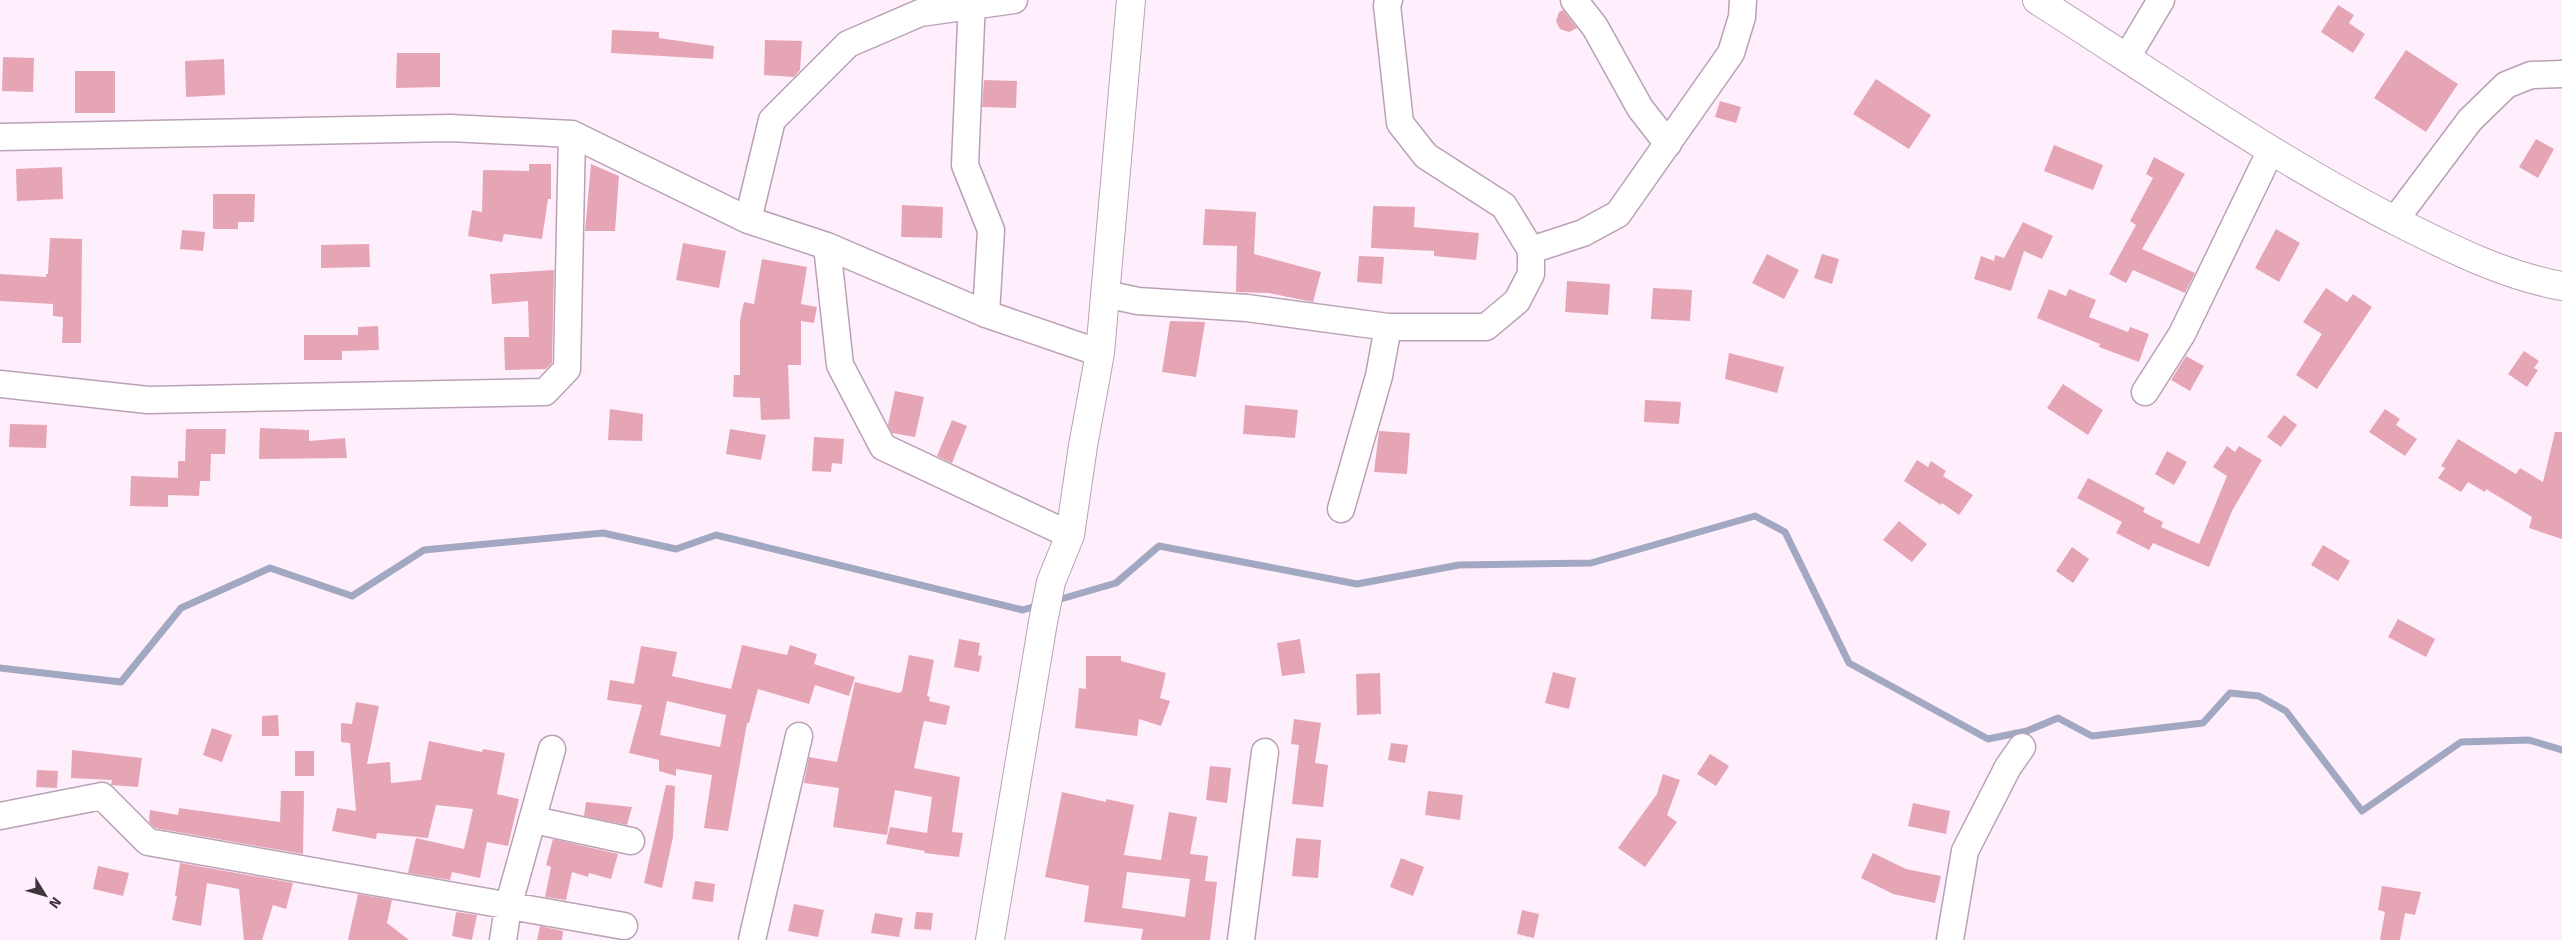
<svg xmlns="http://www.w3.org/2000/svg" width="2562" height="940" font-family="Signika,sans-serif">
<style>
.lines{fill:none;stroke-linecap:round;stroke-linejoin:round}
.stream{stroke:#a2a8c2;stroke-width:7}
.building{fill:#e6a5b5;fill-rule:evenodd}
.street-casing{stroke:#baa1b6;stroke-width:29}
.secondary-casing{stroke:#baa1b6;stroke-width:30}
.street{stroke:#fff;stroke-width:26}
.secondary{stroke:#fff;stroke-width:28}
</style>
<rect width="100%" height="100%" fill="#ffeffc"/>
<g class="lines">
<path class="stream" d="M 1054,601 L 1116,583 L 1159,546 L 1357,584 L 1459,565 L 1591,563 L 1755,516 L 1785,532 L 1849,663 L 1988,739 L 2027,731 L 2058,718 L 2092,736 L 2203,723 L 2230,693 L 2259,696 L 2286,711 L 2362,811 L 2461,742 L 2529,740 L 2562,750
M 0,668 L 121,682 L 181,608 L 270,568 L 352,596 L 424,550 L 603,533 L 676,549 L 716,535 L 1023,610 L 1039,605"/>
</g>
<path class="building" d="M 2338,5 L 2354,15 L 2349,23 L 2365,34 L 2353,53 L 2321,32 Z
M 1563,10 L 1577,28 L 1569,32 L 1560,29 L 1556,21 L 1559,12 Z
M 612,30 L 659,32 L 659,38 L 714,46 L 713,59 L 611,53 Z
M 765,40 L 802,41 L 800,70 L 794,77 L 764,75 Z
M 2406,50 L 2458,84 L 2426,132 L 2374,98 Z
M 397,53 L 440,53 L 440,87 L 396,88 Z
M 3,57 L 34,58 L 33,92 L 2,91 Z
M 224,59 L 225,95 L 186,97 L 185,61 Z
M 75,71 L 115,71 L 115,113 L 75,113 Z
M 1876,79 L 1931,115 L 1909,149 L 1853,114 Z
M 984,80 L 1017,81 L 1016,108 L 982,107 Z
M 1720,101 L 1741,107 L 1736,123 L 1715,117 Z
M 2536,139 L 2554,149 L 2538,178 L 2519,167 Z
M 2054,145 L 2103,165 L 2093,190 L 2044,171 Z
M 2154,157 L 2185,174 L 2142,249 L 2195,273 L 2185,293 L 2133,270 L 2126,283 L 2109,274 L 2136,225 L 2130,221 L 2153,178 L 2146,174 Z
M 529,164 L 551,164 L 551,199 L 548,199 L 542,239 L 504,234 L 502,242 L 468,236 L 472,210 L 482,212 L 483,170 L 529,171 Z
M 591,164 L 619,176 L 615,231 L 585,231 Z
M 62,167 L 63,199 L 17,201 L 16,169 Z
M 213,194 L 255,194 L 254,222 L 238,222 L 238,229 L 213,229 Z
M 902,205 L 943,207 L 942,238 L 901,237 Z
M 1373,206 L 1415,207 L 1414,227 L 1479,233 L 1476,260 L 1434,256 L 1434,251 L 1371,248 Z
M 1205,209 L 1256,212 L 1254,254 L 1321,272 L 1313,302 L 1269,293 L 1236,292 L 1237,246 L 1203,245 Z
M 2023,222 L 2053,236 L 2042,259 L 2024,251 L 2011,291 L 1974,279 L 1981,256 L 1994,261 L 1995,255 L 2004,258 Z
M 2276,229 L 2300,243 L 2279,282 L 2255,268 Z
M 182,230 L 205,232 L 203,251 L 180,249 Z
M 50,238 L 82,239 L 81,343 L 62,343 L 63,317 L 53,316 L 53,304 L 0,301 L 0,274 L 46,277 L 46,274 L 48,274 Z
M 683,243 L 726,251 L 719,288 L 676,280 Z
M 369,244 L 370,267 L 321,268 L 321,245 Z
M 1767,254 L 1799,270 L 1784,299 L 1752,283 Z
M 1822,254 L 1839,259 L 1832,284 L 1814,278 Z
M 1359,256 L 1384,257 L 1382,284 L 1357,282 Z
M 762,259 L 807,267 L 801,304 L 817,307 L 814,323 L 801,321 L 801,365 L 788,365 L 790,419 L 761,420 L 760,398 L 733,397 L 734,375 L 740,375 L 740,320 L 744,302 L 754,304 Z
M 554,270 L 552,363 L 546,369 L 505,370 L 504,337 L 529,337 L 528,301 L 492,304 L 490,274 Z
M 1567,281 L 1610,284 L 1608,315 L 1565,312 Z
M 1653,288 L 1692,290 L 1690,321 L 1651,319 Z
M 2326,288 L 2347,302 L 2353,294 L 2372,307 L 2317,389 L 2296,375 L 2322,334 L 2303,322 Z
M 2049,289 L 2066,296 L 2069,289 L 2096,300 L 2089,317 L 2128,332 L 2130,327 L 2149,334 L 2139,362 L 2099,347 L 2100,344 L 2037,318 Z
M 1170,321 L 1205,322 L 1196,377 L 1162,372 Z
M 378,326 L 379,350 L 342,351 L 342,360 L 304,360 L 304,335 L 358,335 L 358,327 Z
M 2524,351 L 2539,361 L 2534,368 L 2538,370 L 2527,387 L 2508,374 Z
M 1729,353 L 1784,367 L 1777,393 L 1725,379 Z
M 2186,356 L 2204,366 L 2190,391 L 2171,380 Z
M 2063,384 L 2103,410 L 2088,435 L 2047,408 Z
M 895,391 L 924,397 L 915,437 L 892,433 L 888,425 Z
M 1645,400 L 1681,402 L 1679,424 L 1644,422 Z
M 1245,405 L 1298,410 L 1295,438 L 1243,434 Z
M 610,409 L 643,414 L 642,441 L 608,440 Z
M 2385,409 L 2400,419 L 2396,425 L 2417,439 L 2405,456 L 2369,432 Z
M 2284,415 L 2297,425 L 2281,447 L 2267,437 Z
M 952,420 L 967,426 L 952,463 L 937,456 Z
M 10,424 L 47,425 L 46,448 L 9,447 Z
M 260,428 L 309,430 L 309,441 L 345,438 L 347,458 L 259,459 Z
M 186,429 L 226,429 L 225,454 L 211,454 L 210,481 L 200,481 L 199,496 L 168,495 L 168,507 L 130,506 L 131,476 L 178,478 L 178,461 L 185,461 Z
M 730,429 L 766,435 L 761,460 L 726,454 Z
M 1379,431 L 1410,433 L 1407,474 L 1374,472 Z
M 2555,432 L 2562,432 L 2562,539 L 2529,528 L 2532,517 L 2486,489 L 2485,492 L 2468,482 L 2461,492 L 2438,478 L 2445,468 L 2441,466 L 2458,439 L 2516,474 L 2520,468 L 2543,482 Z
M 814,437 L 844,439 L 842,464 L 832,463 L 831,472 L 812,471 Z
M 2227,446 L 2235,452 L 2239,446 L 2262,460 L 2232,511 L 2209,567 L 2153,543 L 2149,550 L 2116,533 L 2122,522 L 2077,498 L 2088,478 L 2145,508 L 2143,512 L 2163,522 L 2161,527 L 2199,544 L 2227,476 L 2213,467 Z
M 2167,451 L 2187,462 L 2174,485 L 2155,474 Z
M 1917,460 L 1928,467 L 1931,461 L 1946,471 L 1943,476 L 1973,495 L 1959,515 L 1942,503 L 1941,505 L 1904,481 Z
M 1899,521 L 1927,544 L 1912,562 L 1883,540 Z
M 2323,545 L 2350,561 L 2338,581 L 2311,565 Z
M 2072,547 L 2089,559 L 2073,583 L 2056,571 Z
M 2398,619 L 2435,639 L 2426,657 L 2388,637 Z
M 959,639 L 980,643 L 978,655 L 982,656 L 979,672 L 954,667 Z
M 1300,639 L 1305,673 L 1282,676 L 1277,643 Z
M 742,645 L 787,655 L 790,645 L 817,654 L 814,664 L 855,677 L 849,696 L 815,685 L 809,704 L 758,689 L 749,723 L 747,723 L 728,831 L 704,828 L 712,775 L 676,769 L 676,776 L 659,771 L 659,760 L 629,753 L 642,705 L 607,700 L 610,680 L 634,684 L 641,646 L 677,652 L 672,676 L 731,689 ZM 667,701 L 726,715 L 720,747 L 660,735 Z
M 909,655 L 934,660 L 927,696 L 930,697 L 929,701 L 950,706 L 946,725 L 924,721 L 914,768 L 960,777 L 952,832 L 963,833 L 959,857 L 924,853 L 925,851 L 886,844 L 890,827 L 927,833 L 932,797 L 895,790 L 887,835 L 833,827 L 839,788 L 804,783 L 809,757 L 837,762 L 855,682 L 899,693 L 902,691 Z
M 1086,656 L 1121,656 L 1121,661 L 1166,673 L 1160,698 L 1170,701 L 1161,726 L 1139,719 L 1137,736 L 1075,728 L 1079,688 L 1086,689 Z
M 1553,672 L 1576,678 L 1569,709 L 1545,703 Z
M 1380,673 L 1381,714 L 1357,715 L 1356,674 Z
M 356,702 L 379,706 L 367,764 L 390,762 L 391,783 L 421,780 L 429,741 L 482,752 L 483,749 L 505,753 L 497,794 L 519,799 L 508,846 L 487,842 L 480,878 L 452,872 L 450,880 L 408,873 L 416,838 L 464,849 L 473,809 L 436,805 L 428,838 L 377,833 L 376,839 L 332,831 L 337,808 L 356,811 L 350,743 L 341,742 L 341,723 L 352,724 Z
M 278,715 L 279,736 L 262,736 L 262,716 Z
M 1294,719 L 1321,723 L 1315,763 L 1328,765 L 1323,807 L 1292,804 L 1299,745 L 1291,744 Z
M 212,728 L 232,735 L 222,762 L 203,755 Z
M 1391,743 L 1408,745 L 1405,763 L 1388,760 Z
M 72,750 L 142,758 L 138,787 L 111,785 L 112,780 L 71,778 Z
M 295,751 L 314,751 L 314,776 L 295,776 Z
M 1710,754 L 1729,766 L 1716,786 L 1697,774 Z
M 1210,766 L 1231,768 L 1227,803 L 1206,800 Z
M 37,770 L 58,771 L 57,788 L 36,787 Z
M 1663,774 L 1680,780 L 1667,815 L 1677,822 L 1645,867 L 1618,848 L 1657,794 Z
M 666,785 L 675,786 L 673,837 L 662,888 L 644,883 Z
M 281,791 L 304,791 L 303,854 L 155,828 L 149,822 L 150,810 L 178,815 L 179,808 L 280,822 Z
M 1428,791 L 1463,795 L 1460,820 L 1425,815 Z
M 1062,792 L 1106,802 L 1106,799 L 1134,805 L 1124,855 L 1161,860 L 1169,812 L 1197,817 L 1190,854 L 1208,856 L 1205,881 L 1217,882 L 1210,940 L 1141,940 L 1143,929 L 1084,922 L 1089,886 L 1045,877 ZM 1127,872 L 1190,879 L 1185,917 L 1122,908 Z
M 586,802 L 632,807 L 627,825 L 584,816 Z
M 1913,803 L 1950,811 L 1946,834 L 1908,826 Z
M 1296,838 L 1321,840 L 1318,878 L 1292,876 Z
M 553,839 L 618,854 L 611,879 L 589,873 L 588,877 L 572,872 L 566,900 L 545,897 L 551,867 L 546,865 Z
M 1873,853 L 1906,869 L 1941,876 L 1935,903 L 1893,894 L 1861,878 Z
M 1401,858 L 1424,867 L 1413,896 L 1390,887 Z
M 180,863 L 293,883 L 286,909 L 273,905 L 262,940 L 244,940 L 239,889 L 207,883 L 201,926 L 172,920 L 177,896 L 175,896 Z
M 98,866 L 129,873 L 123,896 L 93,889 Z
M 695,881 L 715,884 L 713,902 L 692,899 Z
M 2382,886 L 2421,892 L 2415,915 L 2405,913 L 2400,940 L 2380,940 L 2385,912 L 2378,910 Z
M 358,894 L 392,900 L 387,923 L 409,940 L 348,940 Z
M 794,904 L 824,910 L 818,937 L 788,931 Z
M 1522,910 L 1539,914 L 1534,938 L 1517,934 Z
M 456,912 L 477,915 L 472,940 L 452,936 Z
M 916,912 L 933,913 L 931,930 L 914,929 Z
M 875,913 L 903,918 L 899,937 L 871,933 Z
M 540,926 L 563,931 L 562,940 L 537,940 Z"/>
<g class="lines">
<g class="street-casing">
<path id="street" d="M 972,0 L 965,165 L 991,230 L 986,314
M 1574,0 L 1595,27 L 1640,108 L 1668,144
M 2127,57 L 2161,0
M 0,137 L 450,128 L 572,134 L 748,220 L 827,246 L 986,314 L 1100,353
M 748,220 L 772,120 L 848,44 L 920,13 L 1014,0
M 2395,220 L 2470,120 L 2506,85 L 2531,75 L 2562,74
M 827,246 L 840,365 L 883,447 L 1070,535
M 1531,250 L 1583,233 L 1618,214 L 1731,53 L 1742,17 L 1743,0
M 1105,294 L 1138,301 L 1247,308 L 1388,327 L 1486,327 L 1517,301 L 1531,274 L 1531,250 L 1504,206 L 1426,156 L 1400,123 L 1387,5 L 1389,0
M 0,384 L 148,400 L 545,392 L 567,369 L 572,134
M 2145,392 L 2182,334 L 2271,150
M 1341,509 L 1379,376 L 1388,327
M 0,816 L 102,796 L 148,842 L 624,926
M 534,820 L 631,841
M 503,940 L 508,907 L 552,749
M 752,940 L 799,736
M 1241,940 L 1265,752
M 1950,940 L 1965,851 L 2008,767 L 2022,747"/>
</g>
<g class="secondary-casing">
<path id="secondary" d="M 2037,0 C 2158,77 2276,160 2404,225 C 2454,250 2506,276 2562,286
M 990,940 L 1043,622 L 1051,582 L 1070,535 L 1083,446 L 1100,353 L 1131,0"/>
</g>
<use href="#street" class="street"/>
<use href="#secondary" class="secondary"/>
</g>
<g transform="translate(45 895) rotate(127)" stroke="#ffeffc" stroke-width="4" paint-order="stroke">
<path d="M0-4L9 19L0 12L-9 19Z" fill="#3f353e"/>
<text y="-8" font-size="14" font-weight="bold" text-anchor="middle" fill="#3f353e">N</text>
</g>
</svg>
